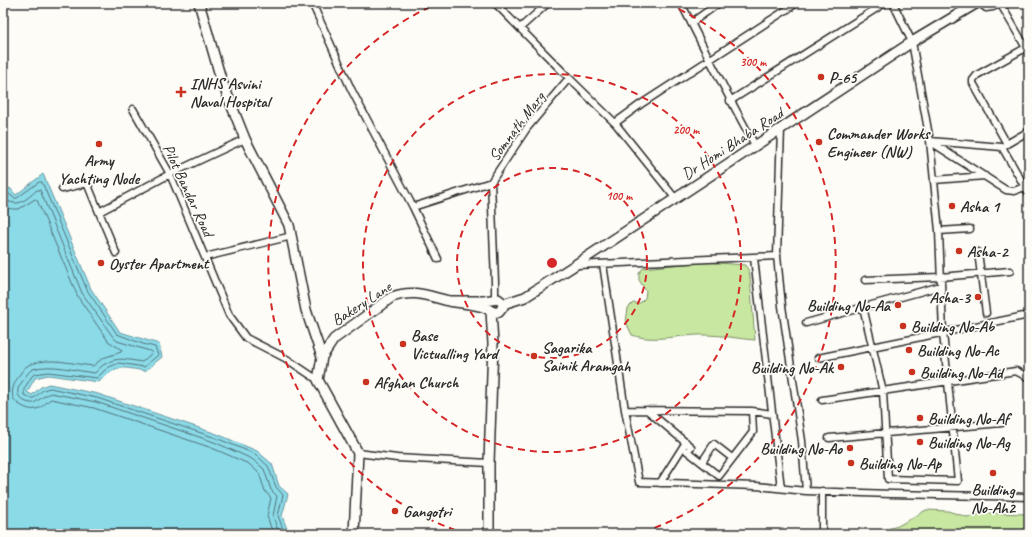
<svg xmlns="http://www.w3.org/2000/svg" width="1032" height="537" font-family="Caveat,sans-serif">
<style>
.green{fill:#c8e8a1;stroke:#7a8a66}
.water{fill:#8bdae8;stroke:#65949c}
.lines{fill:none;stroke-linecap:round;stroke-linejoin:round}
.shore{stroke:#517177;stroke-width:1}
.street-casing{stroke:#2b2b2b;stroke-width:9}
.secondary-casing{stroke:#2b2b2b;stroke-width:12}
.street{stroke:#fdfcf7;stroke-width:6}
.secondary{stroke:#fdfcf7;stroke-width:9}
.ring{fill:none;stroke:#d62828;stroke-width:2;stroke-dasharray:7 5}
.poi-dot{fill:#c8321e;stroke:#fdfcf7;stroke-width:1.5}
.labels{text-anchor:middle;stroke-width:3.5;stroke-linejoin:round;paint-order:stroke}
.poi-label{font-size:16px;font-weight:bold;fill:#2b2b2b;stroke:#fdfcf7;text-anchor:start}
.street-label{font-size:16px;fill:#2b2b2b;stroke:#fdfcf7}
.centre{fill:#d62828;stroke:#fdfcf7;stroke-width:2}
.ring-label{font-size:12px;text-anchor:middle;font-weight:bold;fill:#d62828;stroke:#fdfcf7;stroke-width:3.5;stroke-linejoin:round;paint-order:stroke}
</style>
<rect width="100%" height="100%" fill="#fdfcf7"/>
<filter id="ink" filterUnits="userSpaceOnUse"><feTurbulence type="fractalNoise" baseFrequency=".025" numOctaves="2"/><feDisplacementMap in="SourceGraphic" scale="8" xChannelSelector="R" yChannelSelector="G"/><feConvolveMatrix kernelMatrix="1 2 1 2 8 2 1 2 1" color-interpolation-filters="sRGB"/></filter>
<g filter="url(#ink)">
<path class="green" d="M 704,262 L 745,265 L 749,271 L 750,277 L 755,340 C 739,339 722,335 706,335 C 682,334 655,343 632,335 L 626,322 L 628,308 L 633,303 L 640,303 L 645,298 L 646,291 L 639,280 L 639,273 L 643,268 Z
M 926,510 L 948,511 L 967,517 L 987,513 L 1029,514 L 1029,534 L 869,534 L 898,526 Z"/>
<path class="water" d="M 43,174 L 91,289 L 120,332 L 159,344 L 162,357 L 145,371 C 121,367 117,364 99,382 L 48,375 L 35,378 L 27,392 L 32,395 L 41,387 L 49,384 L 98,394 L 217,434 L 257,451 L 272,464 L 279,486 L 288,494 L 282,516 L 289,534 L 3,534 L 3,193 L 10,188 L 16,195 Z"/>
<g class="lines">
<path class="shore" d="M 3,196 L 9,194 L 14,198 L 17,198 L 39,182 L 42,182 L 87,290 L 117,334 L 143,344 L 155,347 L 158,355 L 144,367 L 119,363 L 107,368 L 97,378 L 48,372 L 35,374 L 32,376 L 24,389 L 24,395 L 30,398 L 34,398 L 43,390 L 50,388 L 97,398 L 216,438 L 255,454 L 268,466 L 276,487 L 283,495 L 278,516 L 285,534
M 3,201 C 8,200 10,203 15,203 C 23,204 32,194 37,190 L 40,190 L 82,293 L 113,337 L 117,341 L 150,351 L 152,353 L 142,362 C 128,360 118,356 105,364 C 101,366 98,370 95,373 C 75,371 52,363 33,369 C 29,371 27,374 25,378 C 23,381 19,385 18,389 C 16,398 26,404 34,403 L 46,395 L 51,393 L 96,402 L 214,442 L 252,459 L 264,469 L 271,490 L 277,496 L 273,516 L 279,534
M 3,207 L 13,209 L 19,209 L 35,199 L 37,200 L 78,297 L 108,341 L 122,350 L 121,352 L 103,358 L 93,366 C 73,364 51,357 31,364 C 25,366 22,371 18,377 C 11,389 8,400 24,407 C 28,409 31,410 36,409 C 42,408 46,402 51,399 L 94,408 L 212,448 L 249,464 L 259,473 L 265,491 L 271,498 L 267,516 L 273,534"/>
<g class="street-casing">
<path id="street" d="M 312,3 L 351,89 L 413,207 L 438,259
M 495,3 L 569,78 L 527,128 L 491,182 L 495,282 L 495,298
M 681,3 C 705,50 729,99 755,145
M 980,3 L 986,8 L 993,7 L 1002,3
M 1000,3 L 1029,53
M 691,23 L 719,3
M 520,28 L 548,3
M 569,78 L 615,123 L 675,198
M 730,101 L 885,3
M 133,109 L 170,174 L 229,315 L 246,338 L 285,358 L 318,380
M 615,123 L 641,104 L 797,3
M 781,128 L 777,256 L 782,306 L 802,441 L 806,491
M 930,141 L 1002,147 L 1029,194
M 931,142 L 1006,190 L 1014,191 L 1029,185
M 1007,144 L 973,83 L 973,80 L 977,75 L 1029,46
M 1005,145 L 1029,131
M 934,180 L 985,176
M 62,189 L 87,183 L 116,253
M 413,207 L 491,182
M 99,212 L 170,174 L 245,139
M 939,231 L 970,229
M 978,252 L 986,313
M 205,257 L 292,236
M 754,258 L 781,488
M 603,264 L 625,410 L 752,411 L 772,414
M 577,265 L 777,256
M 865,280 L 940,277 L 1010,271
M 863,307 L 883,392 L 888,479 L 958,481 L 943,333 L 939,231 L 930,141 L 912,42 L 893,3
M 806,323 L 941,286
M 818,358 L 1029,315
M 822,400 L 1016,371 L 1029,378
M 625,410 L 639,482 L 756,486 L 806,491 L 891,494 L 1029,497
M 647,410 L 691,447 L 687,451 L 719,476 L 753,432 L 752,411
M 829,438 L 1002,423
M 358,453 L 397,458 L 489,463
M 702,462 L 714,444 L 732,458
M 660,483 L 686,442
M 822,534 L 822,491"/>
</g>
<g class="secondary-casing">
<path id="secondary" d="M 199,3 L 221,79 L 245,139 L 289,225 L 306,310 L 322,357
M 503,304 L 525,297 L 575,265 L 912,42 L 977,3
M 354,534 L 358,453 L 318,380 L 322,357 L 334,339 L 392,297 C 413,289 428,296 449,301 C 460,303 472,304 483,307 C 489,308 493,314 499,312 L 503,307 L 502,302 L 498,299 L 484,301 L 449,301
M 489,534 L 489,463 L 493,344 L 491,311"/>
</g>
<use href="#street" class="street"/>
<use href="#secondary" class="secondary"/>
</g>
</g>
<g class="ring">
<circle cx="552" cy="263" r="95"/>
<circle cx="552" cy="263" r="189"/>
<path d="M467 534A284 284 0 0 1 436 4M668 4A284 284 0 0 1 637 534"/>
</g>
<g class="poi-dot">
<circle cx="821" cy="77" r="4"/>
<path d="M179 86h4v4h4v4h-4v4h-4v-4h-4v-4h4z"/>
<circle cx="819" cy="142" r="4"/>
<circle cx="99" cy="144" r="4"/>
<circle cx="952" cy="206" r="4"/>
<circle cx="959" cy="251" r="4"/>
<circle cx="101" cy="263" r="4"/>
<circle cx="978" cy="297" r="4"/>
<circle cx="898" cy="305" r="4"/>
<circle cx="903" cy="326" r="4"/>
<circle cx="403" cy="344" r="4"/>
<circle cx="909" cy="350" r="4"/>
<circle cx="534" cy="356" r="4"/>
<circle cx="841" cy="367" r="4"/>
<circle cx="912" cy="372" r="4"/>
<circle cx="366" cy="382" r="4"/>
<circle cx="920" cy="418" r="4"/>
<circle cx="920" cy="442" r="4"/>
<circle cx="850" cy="448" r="4"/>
<circle cx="851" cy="463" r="4"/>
<circle cx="993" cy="473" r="4"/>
<circle cx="395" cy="511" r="4"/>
</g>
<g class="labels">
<g class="poi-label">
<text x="829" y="83">P-65</text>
<text x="190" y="89">INHS Asvini<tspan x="190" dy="18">Naval Hospital</tspan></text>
<text x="827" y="139">Commander Works<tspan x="827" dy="18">Engineer (NW)</tspan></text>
<text x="99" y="166" text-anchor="middle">Army<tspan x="99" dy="18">Yachting Node</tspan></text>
<text x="960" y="212">Asha 1</text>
<text x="967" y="257">Asha-2</text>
<text x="109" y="269">Oyster Apartment</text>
<text x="970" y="303" text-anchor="end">Asha-3</text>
<text x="890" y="311" text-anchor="end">Building No-Aa</text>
<text x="911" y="332">Building No-Ab</text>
<text x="411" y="341">Base<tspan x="411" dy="18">Victualling Yard</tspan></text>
<text x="542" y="353">Sagarika<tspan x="542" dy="18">Sainik Aramgah</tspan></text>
<text x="917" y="356">Building No-Ac</text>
<text x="833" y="373" text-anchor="end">Building No-Ak</text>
<text x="920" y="378">Building No-Ad</text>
<text x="374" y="388">Afghan Church</text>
<text x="928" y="424">Building No-Af</text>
<text x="928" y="448">Building No-Ag</text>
<text x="842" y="454" text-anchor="end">Building No-Ao</text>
<text x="859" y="469">Building No-Ap</text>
<text x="993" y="495" text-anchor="middle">Building<tspan x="993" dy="18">No-Ah2</tspan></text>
<text x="403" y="517">Gangotri</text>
</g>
<g class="street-label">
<text transform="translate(516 126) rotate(-53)" y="6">Somnath Marg</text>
<text transform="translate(732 143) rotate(-33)" y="6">Dr Homi Bhaba Road</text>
<text transform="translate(189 190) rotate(65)" y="6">Pilot Bandar Road</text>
<text transform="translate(361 303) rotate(-33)" y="6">Bakery Lane</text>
</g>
</g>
<circle cx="552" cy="263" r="6" class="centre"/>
<g class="ring-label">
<text x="753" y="66">300 m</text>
<text x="686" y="134">200 m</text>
<text x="619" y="200">100 m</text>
</g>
<rect width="1032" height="537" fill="none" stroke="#fdfcf7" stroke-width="16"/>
<rect x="8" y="8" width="1016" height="521" fill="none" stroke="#2b2b2b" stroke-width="1.5" filter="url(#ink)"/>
</svg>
